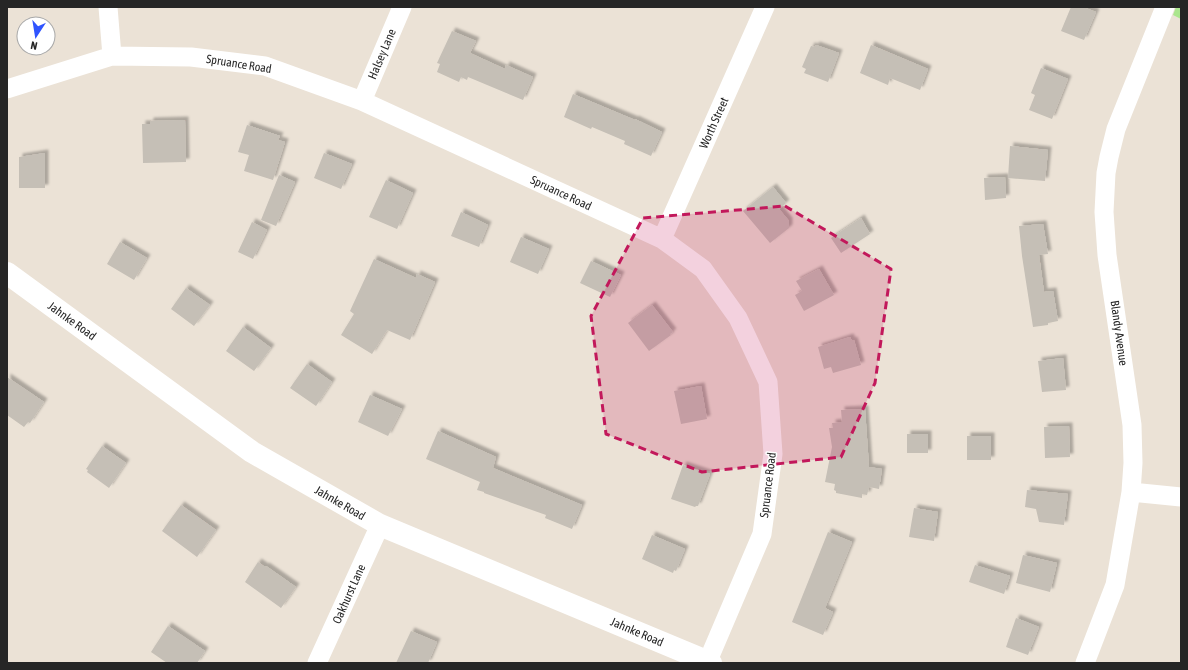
<svg xmlns="http://www.w3.org/2000/svg" width="1188" height="670" font-family="'Asap Condensed',sans-serif">
<style>
.green{fill:#abe68e}
.building{fill:#c5bfb6;filter:url(#shadow)}
.lines{fill:none;stroke-linecap:round;stroke-linejoin:round}
.minor{stroke:#fff;stroke-width:19}
.secondary{stroke:#fff;stroke-width:22}
.marked{fill:#c2185b;fill-opacity:0.2;stroke:#c2185b;stroke-width:3;stroke-dasharray:8 5;stroke-linejoin:round}
.labels{text-anchor:middle;stroke-width:3;stroke-linejoin:round;paint-order:stroke}
.street-label{font-size:12px;fill:#262626;stroke:#fff}
</style>
<defs>
<filter id="shadow"><feDropShadow dx="3.5" dy="-3.5" stdDeviation="1" flood-color="#0004"/></filter>
</defs>
<rect width="100%" height="100%" fill="#ebe2d6"/>
<path class="green" d="M 1176,7 L 1181,7 L 1181,19 L 1173,15 Z"/>
<path class="building" d="M 1071,7 L 1083,7 L 1096,12 L 1084,40 L 1061,31 Z
M 452,31 L 476,41 L 470,53 L 505,69 L 506,65 L 533,77 L 523,100 L 468,77 L 467,80 L 461,77 L 459,82 L 437,72 L 440,64 L 437,63 Z
M 816,45 L 839,53 L 828,82 L 804,73 L 806,69 L 802,67 L 811,46 L 815,47 Z
M 871,45 L 928,69 L 920,90 L 890,78 L 888,85 L 860,73 Z
M 1041,68 L 1068,79 L 1052,119 L 1029,110 L 1035,95 L 1031,93 Z
M 573,94 L 635,120 L 635,119 L 662,132 L 651,156 L 624,144 L 625,141 L 592,127 L 591,129 L 564,117 Z
M 185,120 L 186,162 L 143,163 L 142,124 L 150,124 L 150,121 Z
M 247,125 L 280,136 L 278,140 L 285,142 L 273,180 L 244,171 L 249,155 L 238,152 Z
M 1010,146 L 1048,150 L 1045,181 L 1008,178 Z
M 45,153 L 45,188 L 19,188 L 19,157 Z
M 324,153 L 352,164 L 341,189 L 314,178 Z
M 279,175 L 295,182 L 276,226 L 261,220 Z
M 1005,177 L 1006,198 L 985,200 L 984,178 Z
M 386,180 L 413,193 L 397,229 L 369,217 Z
M 773,187 L 786,203 L 779,209 L 789,221 L 789,228 L 770,243 L 743,211 Z
M 461,212 L 488,225 L 479,247 L 451,236 Z
M 861,218 L 870,234 L 841,253 L 831,238 Z
M 252,222 L 267,230 L 253,259 L 238,252 Z
M 1043,224 L 1048,254 L 1039,255 L 1044,292 L 1053,291 L 1058,321 L 1048,323 L 1048,325 L 1033,327 L 1022,256 L 1019,226 Z
M 521,237 L 549,249 L 538,274 L 510,262 Z
M 120,242 L 147,258 L 134,280 L 107,264 Z
M 374,259 L 416,278 L 417,274 L 435,282 L 410,340 L 387,330 L 372,354 L 341,335 L 354,314 L 350,311 Z
M 591,261 L 621,275 L 610,297 L 580,283 Z
M 819,269 L 834,295 L 804,311 L 795,295 L 802,291 L 796,281 Z
M 186,288 L 210,305 L 194,326 L 171,309 Z
M 652,305 L 673,332 L 670,334 L 671,335 L 649,351 L 628,323 Z
M 243,327 L 271,348 L 254,371 L 226,351 Z
M 850,337 L 852,341 L 854,340 L 861,365 L 833,373 L 831,367 L 824,369 L 818,347 Z
M 1063,358 L 1066,390 L 1042,392 L 1038,361 Z
M 307,364 L 332,382 L 316,406 L 290,388 Z
M 7,377 L 44,402 L 30,423 L 28,422 L 24,427 L 7,415 Z
M 701,386 L 707,419 L 681,424 L 674,391 Z
M 370,395 L 402,409 L 388,436 L 358,422 Z
M 865,409 L 869,467 L 882,469 L 879,489 L 869,487 L 867,495 L 862,494 L 862,498 L 836,493 L 836,491 L 834,490 L 835,484 L 825,482 L 832,447 L 829,428 L 833,428 L 832,423 L 842,422 L 841,410 Z
M 1069,426 L 1070,457 L 1045,458 L 1044,427 Z
M 438,431 L 496,457 L 493,468 L 582,505 L 572,529 L 545,518 L 546,515 L 484,493 L 484,492 L 477,490 L 480,482 L 426,459 Z
M 907,434 L 928,434 L 928,453 L 907,453 Z
M 967,436 L 991,436 L 991,460 L 967,460 Z
M 102,446 L 126,463 L 109,488 L 87,472 L 88,470 L 86,469 Z
M 683,465 L 710,474 L 698,506 L 696,506 L 695,507 L 671,499 Z
M 1027,490 L 1068,494 L 1064,525 L 1039,522 L 1036,509 L 1025,507 Z
M 181,505 L 216,530 L 197,557 L 162,531 Z
M 914,508 L 938,512 L 934,541 L 909,537 Z
M 828,532 L 852,542 L 825,608 L 833,612 L 823,635 L 792,622 Z
M 652,535 L 685,549 L 676,571 L 674,570 L 673,573 L 642,559 Z
M 1023,555 L 1057,563 L 1050,592 L 1016,583 Z
M 258,562 L 265,567 L 266,566 L 296,587 L 281,608 L 245,582 Z
M 975,565 L 1010,576 L 1004,594 L 969,582 Z
M 1016,618 L 1039,627 L 1028,655 L 1006,647 Z
M 168,626 L 205,651 L 197,663 L 167,663 L 151,652 Z
M 411,631 L 437,642 L 428,663 L 396,663 Z"/>
<g class="lines">
<path class="minor" d="M 108,7 L 112,56
M 7,89 L 112,56 L 191,57 L 265,66 L 362,101 L 662,239 L 703,269 L 738,318 L 768,382 L 773,454 L 762,534 L 707,663
M 362,101 L 402,7
M 662,239 L 765,7
M 1131,492 L 1181,497
M 317,663 L 380,525
M 1085,663 L 1115,585 L 1131,492 L 1133,463 L 1132,425 L 1107,255 L 1104,212 L 1106,173 L 1109,157 L 1116,129 L 1165,7"/>
<path class="secondary" d="M 7,273 L 252,452 L 380,525 L 711,663"/>
</g>
<path class="marked" d="M 785,206 L 891,269 L 875,383 L 841,457 L 702,472 L 606,434 L 591,316 L 643,218 Z"/>
<g class="labels">
<g class="street-label">
<text transform="translate(382 54) rotate(-67)" y="4">Halsey Lane</text>
<text transform="translate(239 64) rotate(9)" y="4">Spruance Road</text>
<text transform="translate(714 123) rotate(-66)" y="4">Worth Street</text>
<text transform="translate(561 193) rotate(25)" y="4">Spruance Road</text>
<text transform="translate(72 321) rotate(36)" y="4">Jahnke Road</text>
<text transform="translate(1119 333) rotate(82)" y="4">Blandy Avenue</text>
<text transform="translate(768 485) rotate(-83)" y="4">Spruance Road</text>
<text transform="translate(340 503) rotate(30)" y="4">Jahnke Road</text>
<text transform="translate(349 594) rotate(-66)" y="4">Oakhurst Lane</text>
<text transform="translate(637 632) rotate(23)" y="4">Jahnke Road</text>
</g>
</g>
<rect width="1188" height="670" fill="none" stroke="#262626" stroke-width="16"/>
<g transform="translate(36 36) rotate(192)"><circle r="19" fill="#ffffff" stroke="#a8a8a8"/>
<path d="M0-3L7 15L0 10L-7 15Z" fill="#2f54ff"/>
<text y="-6" font-size="11" font-weight="bold" text-anchor="middle" fill="#262626">N</text>
</g>
</svg>
